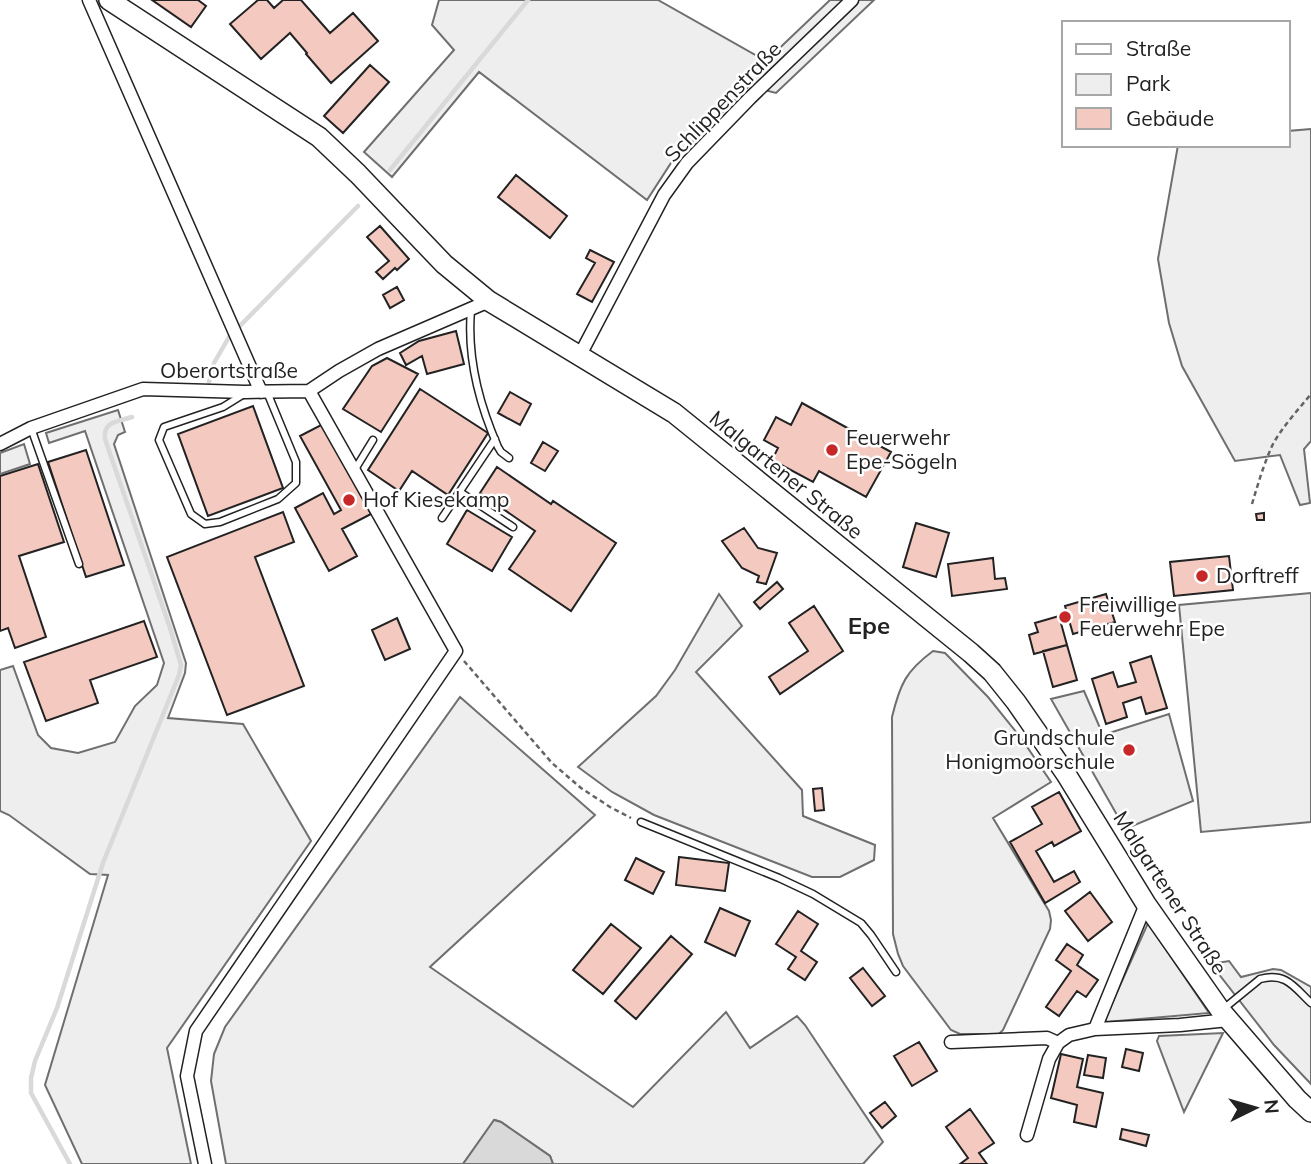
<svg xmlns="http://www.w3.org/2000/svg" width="1311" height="1164" font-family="Mulish,sans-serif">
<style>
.green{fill:#eee;stroke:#6f6f6f;stroke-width:2}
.water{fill:#d9d9d9;stroke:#6f6f6f;stroke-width:2}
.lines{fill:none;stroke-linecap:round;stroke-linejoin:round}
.stream{stroke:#d9d9d9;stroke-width:4.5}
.building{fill:#f3c9c0;stroke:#222;stroke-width:2}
.lane-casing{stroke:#222;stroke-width:9}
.street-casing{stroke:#222;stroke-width:15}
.secondary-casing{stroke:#222;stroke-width:22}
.path{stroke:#646464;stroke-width:2.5;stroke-dasharray:5 3.5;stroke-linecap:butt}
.lane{stroke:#fff;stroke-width:6}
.street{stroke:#fff;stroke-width:12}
.secondary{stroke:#fff;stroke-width:19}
.poi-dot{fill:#c62828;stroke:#fff;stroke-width:2.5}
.labels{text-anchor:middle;stroke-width:5;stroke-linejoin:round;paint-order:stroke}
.street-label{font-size:21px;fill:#222;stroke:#fff}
.poi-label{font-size:21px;fill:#222;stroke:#fff;text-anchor:start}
.quarter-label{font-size:24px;font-weight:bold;fill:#222;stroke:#fff}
</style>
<rect width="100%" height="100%" fill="#fff"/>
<path class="green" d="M 439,0 L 658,0 L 766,61 L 830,0 L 874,0 L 776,93 L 749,86 L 671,163 L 647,200 L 479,72 L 392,177 L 364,152 L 454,50 L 432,25 Z
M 1311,129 L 1311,441 L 1304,449 L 1310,503 L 1300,505 L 1280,455 L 1235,461 L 1182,366 L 1169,323 L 1158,259 L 1178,145 L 1288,145 L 1288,131 Z
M 118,410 L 125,432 L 118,435 L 114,444 L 186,663 L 185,673 L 168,718 L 243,724 L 311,841 L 167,1048 L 191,1164 L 82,1164 L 45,1085 L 108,875 L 90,874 L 9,815 L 0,811 L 0,670 L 13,666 L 38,735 L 51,748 L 78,753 L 115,742 L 135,706 L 157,685 L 164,663 L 85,431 L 49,443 L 46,433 Z
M 24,444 L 30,464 L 0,474 L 0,453 Z
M 1311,593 L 1311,822 L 1201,832 L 1179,605 Z
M 719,594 L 742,626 L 696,672 L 802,790 L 803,816 L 875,845 L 874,860 L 840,877 L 812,877 L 654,815 L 612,792 L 578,767 L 656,696 L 675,670 Z
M 933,651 L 945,653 L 988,697 L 1021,738 L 1051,782 L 993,818 L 1049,911 L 1051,920 L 1050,929 L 1003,1030 L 999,1034 L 960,1034 L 951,1030 L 903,966 L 898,954 L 893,934 L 892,717 C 900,684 906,671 933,651 Z
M 1084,691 L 1103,735 L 1169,714 L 1193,801 L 1125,829 L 1051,699 Z
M 460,697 L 595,815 L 430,967 L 633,1107 L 726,1012 L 750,1048 L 797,1016 L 805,1025 L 883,1142 L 863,1164 L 553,1164 L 550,1156 L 501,1122 L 495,1120 L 463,1164 L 226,1164 L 211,1081 L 214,1054 L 225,1027 Z
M 1148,923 L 1209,1013 L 1106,1022 L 1105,1019 Z
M 1229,961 L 1241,977 L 1273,969 L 1281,970 L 1311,987 L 1311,1084 L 1274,1045 L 1211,964 Z
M 1223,1033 L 1184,1112 L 1157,1041 L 1159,1036 Z"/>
<path class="water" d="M 494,1120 L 501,1122 L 550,1156 L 553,1164 L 463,1164 Z"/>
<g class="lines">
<path class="stream" d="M 390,170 L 528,0
M 209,382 L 214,363 L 229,337 L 358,206
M 70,1164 L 31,1093 L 31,1078 L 35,1061 L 57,1008 L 103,863 L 179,675 L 181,665 L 170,628 L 105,439 C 103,421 117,422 132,417"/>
</g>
<path class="building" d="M 152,0 L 198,0 L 206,6 L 191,27 Z
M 258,0 L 267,0 L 274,8 L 283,0 L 301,0 L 330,33 L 353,13 L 378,41 L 331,83 L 306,54 L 307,53 L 290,33 L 261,59 L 230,24 Z
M 370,65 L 389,82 L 343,133 L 324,116 Z
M 516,175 L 567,216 L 550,238 L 498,197 Z
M 380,226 L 409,259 L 397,270 L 395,268 L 383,279 L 376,272 L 389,261 L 367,237 Z
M 590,250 L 614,262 L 592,302 L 577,294 L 595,263 L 586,258 Z
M 397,287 L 404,300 L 390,308 L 383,295 Z
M 456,331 L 464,364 L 427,374 L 422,356 L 406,365 L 400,353 L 419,341 Z
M 387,358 L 418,374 L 381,432 L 343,409 L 372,366 Z
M 420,389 L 488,433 L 448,495 L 412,471 L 399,491 L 368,470 Z
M 510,392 L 531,404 L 520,425 L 498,413 Z
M 802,403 L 891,452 L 866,497 L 819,471 L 813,482 L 772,460 L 778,448 L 764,440 L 776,417 L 791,425 Z
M 253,406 L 283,488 L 208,516 L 178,434 Z
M 323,424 L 371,514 L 342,529 L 357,556 L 329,571 L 295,508 L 323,493 L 334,514 L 341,510 L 300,436 Z
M 543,442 L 558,451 L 545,471 L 531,463 Z
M 86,450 L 124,565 L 86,577 L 48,462 Z
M 38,464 L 64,542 L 19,556 L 46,637 L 15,648 L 8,628 L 0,631 L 0,476 Z
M 497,467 L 551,504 L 553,501 L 616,543 L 571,611 L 509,569 L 535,531 L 480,493 Z
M 467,510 L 512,537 L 492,571 L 447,544 Z
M 283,512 L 294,542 L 255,557 L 304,686 L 227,715 L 167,557 Z
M 1264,513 L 1264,520 L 1257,520 L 1256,514 Z
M 916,523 L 949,533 L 936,577 L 903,567 Z
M 744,528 L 758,548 L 777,553 L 766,584 L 757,582 L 759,576 L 742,568 L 722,541 Z
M 1229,556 L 1233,590 L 1174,596 L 1170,562 Z
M 993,558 L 995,579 L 1005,578 L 1007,589 L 952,596 L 948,564 Z
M 777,582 L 783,589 L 760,609 L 754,602 Z
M 1106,594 L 1115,622 L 1073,634 L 1065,606 Z
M 814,606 L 843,651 L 780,694 L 769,677 L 808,651 L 789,623 Z
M 1059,616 L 1067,645 L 1034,654 L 1029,635 L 1038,632 L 1035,623 Z
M 397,618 L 410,649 L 385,660 L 372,630 Z
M 144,621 L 157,657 L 90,680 L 98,703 L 46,721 L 24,662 Z
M 1067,645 L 1077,680 L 1053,687 L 1043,651 Z
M 1151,656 L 1167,708 L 1146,714 L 1141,697 L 1123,703 L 1127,717 L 1106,724 L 1092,679 L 1113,672 L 1118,687 L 1136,682 L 1130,663 Z
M 822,788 L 824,810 L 815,811 L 813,789 Z
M 1059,792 L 1081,831 L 1054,846 L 1052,842 L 1036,851 L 1054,882 L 1074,871 L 1080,882 L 1045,903 L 1010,842 L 1042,824 L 1032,807 Z
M 679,857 L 729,863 L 725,891 L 676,885 Z
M 636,858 L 664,872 L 653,894 L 625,880 Z
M 1090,892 L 1112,922 L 1088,941 L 1065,911 Z
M 720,908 L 750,921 L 735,956 L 705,942 Z
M 798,911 L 818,924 L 801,951 L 817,962 L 805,980 L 788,969 L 796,957 L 776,944 Z
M 611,924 L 641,948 L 603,994 L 573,970 Z
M 671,936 L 692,954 L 636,1019 L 615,1001 Z
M 1067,944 L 1083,955 L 1077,965 L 1098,980 L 1086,997 L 1077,991 L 1059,1016 L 1046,1007 L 1071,971 L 1056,960 Z
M 863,968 L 885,996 L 872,1006 L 850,978 Z
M 919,1042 L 937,1071 L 912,1086 L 894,1056 Z
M 1126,1049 L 1143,1053 L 1139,1071 L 1122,1067 Z
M 1061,1054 L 1083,1059 L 1077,1087 L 1103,1093 L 1096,1127 L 1074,1122 L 1077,1105 L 1051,1098 Z
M 1088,1055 L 1106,1058 L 1103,1078 L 1084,1075 Z
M 885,1102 L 896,1116 L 882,1128 L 870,1113 Z
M 970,1109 L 994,1143 L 979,1153 L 987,1164 L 960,1164 L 968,1158 L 946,1127 Z
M 1122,1129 L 1149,1135 L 1146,1146 L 1120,1139 Z"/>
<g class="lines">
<g class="lane-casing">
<path id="lane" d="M 471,310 C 467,356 479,404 498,447 L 501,452 L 509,458
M 244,394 L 223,407 L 164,427 L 159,440 L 191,514 L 205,524 L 220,522 L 278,499 L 296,483 L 296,462 L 267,392
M 31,428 L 79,564
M 354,471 L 373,440
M 460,492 L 513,527
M 442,518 L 495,439
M 641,822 L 779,878 L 813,894 L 861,923 L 871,935 L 896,972
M 1222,1010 L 1260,979 C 1286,972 1294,987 1311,1003"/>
</g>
<g class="street-casing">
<path id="street" d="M 89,0 L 261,392
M 580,355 L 664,195 L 687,163 L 750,98 L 852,0
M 0,444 L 31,428 L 143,389 L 245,392 L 309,391 L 339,371 L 378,349 L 489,301
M 1095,1029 L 1146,904
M 951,1042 L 1047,1038 L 1058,1043 L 1069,1035 L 1095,1029 L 1180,1025 L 1228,1020
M 1027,1135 L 1049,1059 L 1058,1043
M 205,1164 L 187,1076 L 196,1031 L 456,651 L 309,391"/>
</g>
<g class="secondary-casing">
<path id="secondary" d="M 109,0 L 319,137 L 358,174 L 444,264 L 489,301 L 674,413 L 971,653 L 992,672 L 1016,702 L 1066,774 L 1146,904 L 1221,1011 L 1297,1099 L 1311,1112"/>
</g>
<path class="path" d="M 1252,504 C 1258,484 1264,463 1273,444 C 1283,426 1298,410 1311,394
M 464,661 L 552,763 L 581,788 L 610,807 L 631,818"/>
<use href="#lane" class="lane"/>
<use href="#street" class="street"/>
<use href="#secondary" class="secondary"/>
</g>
<g class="poi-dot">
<circle cx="832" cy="450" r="7"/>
<circle cx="349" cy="500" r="7"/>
<circle cx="1202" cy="576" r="7"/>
<circle cx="1065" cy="617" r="7"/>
<circle cx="1129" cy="750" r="7"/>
</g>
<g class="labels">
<g class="street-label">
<text transform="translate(723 102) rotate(-46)" y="7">Schlippenstraße</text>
<text x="229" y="378">Oberortstraße</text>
<text transform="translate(786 475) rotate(39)" y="7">Malgartener Straße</text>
<text transform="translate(1170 893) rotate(57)" y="7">Malgartener Straße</text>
</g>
<g class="poi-label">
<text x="846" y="445">Feuerwehr<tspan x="846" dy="24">Epe-Sögeln</tspan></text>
<text x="363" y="507">Hof Kiesekamp</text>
<text x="1216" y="583">Dorftreff</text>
<text x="1079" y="612">Freiwillige<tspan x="1079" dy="24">Feuerwehr Epe</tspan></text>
<text x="1115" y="745" text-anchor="end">Grundschule<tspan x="1115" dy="24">Honigmoorschule</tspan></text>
</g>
<g class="quarter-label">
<text x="869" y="634">Epe</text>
</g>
</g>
<rect x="1062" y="21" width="228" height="126" fill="#ffffff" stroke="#a7a7a7" stroke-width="2"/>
<rect x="1076" y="44" width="35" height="10" fill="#ffffff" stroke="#a7a7a7" stroke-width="2"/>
<text x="1126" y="56" font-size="21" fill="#222222">Straße</text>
<rect x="1076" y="74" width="35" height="21" fill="#eeeeee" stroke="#a7a7a7" stroke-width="2"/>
<text x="1126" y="91" font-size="21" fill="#222222">Park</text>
<rect x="1076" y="108" width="35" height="21" fill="#f3c9c0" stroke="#a7a7a7" stroke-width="2"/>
<text x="1126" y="126" font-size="21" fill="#222222">Gebäude</text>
<g transform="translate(1255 1108) rotate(85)" stroke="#ffffff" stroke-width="5" paint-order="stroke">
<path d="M0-5L12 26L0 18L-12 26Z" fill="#222222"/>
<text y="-10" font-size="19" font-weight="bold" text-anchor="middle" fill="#222222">N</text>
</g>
</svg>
